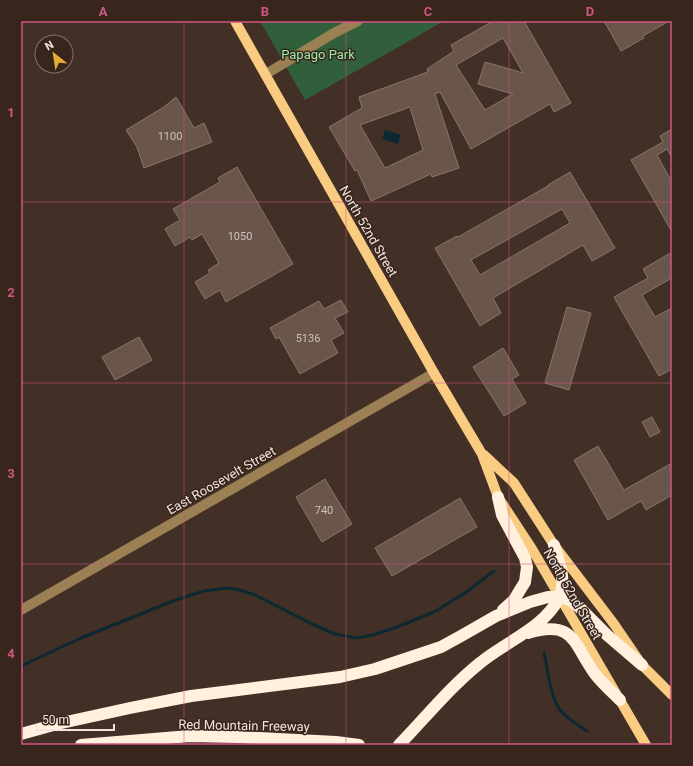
<svg xmlns="http://www.w3.org/2000/svg" width="693" height="766" font-family="Roboto,sans-serif">
<style>
.green{fill:#315e3b}
.water{fill:#0c2932}
.lines{fill:none;stroke-linecap:round;stroke-linejoin:round}
.stream{stroke:#0c2932;stroke-width:3}
.building{fill:#69554a;stroke:#8a7569;fill-rule:evenodd}
.minor{stroke:#9b8053;stroke-width:10}
.major{stroke:#facc82;stroke-width:10}
.highway{stroke:#fff1dd;stroke-width:12}
.grid{fill:none;stroke:#d05682;stroke-width:1;stroke-opacity:0.55}
.labels{text-anchor:middle;stroke-width:3;stroke-linejoin:round;paint-order:stroke}
.number-label{font-size:11px;fill:#cfc1b9}
.park-label{font-size:13px;fill:#96eaa6;stroke:#38261c}
.street-label{font-size:13px;fill:#f1e5de;stroke:#38261c}
.neatline{fill:none;stroke:#d05682;stroke-width:1.5}
.grid-label{font-size:13px;text-anchor:middle;font-weight:bold;fill:#d05682}
</style>
<rect width="100%" height="100%" fill="#423026"/>
<path class="green" d="M 260,21 L 444,21 L 305,100 Z"/>
<path class="water" d="M 385,130 L 401,135 L 398,144 L 382,139 Z"/>
<g class="lines">
<path class="stream" d="M 544,653 C 548,669 550,700 562,712 C 569,720 578,725 587,731
M 21,666 L 81,638 L 173,601 L 204,591 L 228,588 L 240,590 L 255,595 L 312,624 L 335,634 L 357,638 L 373,635 L 397,627 L 434,612 L 465,593 L 494,571"/>
</g>
<path class="building" d="M 493,21 L 524,21 L 571,103 L 554,112 L 550,104 L 471,149 L 440,92 L 435,94 L 459,168 L 432,177 L 431,174 L 371,201 L 357,170 L 355,171 L 329,127 L 362,108 L 359,97 L 428,72 L 427,69 L 454,51 L 451,45 ZM 503,38 L 523,73 L 485,62 L 478,84 L 513,94 L 485,110 L 456,65 ZM 410,107 L 423,150 L 385,168 L 360,125 Z
M 604,21 L 669,21 L 643,36 L 644,38 L 621,51 Z
M 176,97 L 194,128 L 204,123 L 212,142 L 144,168 L 137,147 L 126,130 L 164,107 Z
M 672,129 L 672,158 L 667,149 L 657,155 L 672,182 L 672,232 L 631,160 L 663,142 L 660,136 Z
M 237,167 L 293,264 L 226,302 L 220,290 L 205,299 L 195,282 L 210,273 L 208,270 L 219,263 L 202,234 L 192,240 L 190,237 L 175,246 L 165,229 L 180,220 L 173,209 L 220,182 L 218,178 Z
M 570,172 L 615,248 L 592,261 L 583,245 L 493,298 L 501,313 L 480,326 L 435,248 L 457,236 L 458,237 L 548,186 L 548,185 ZM 562,209 L 570,223 L 480,275 L 471,260 Z
M 672,252 L 672,278 L 642,295 L 655,317 L 672,308 L 672,369 L 659,376 L 614,297 L 648,278 L 643,269 Z
M 341,300 L 348,312 L 335,318 L 344,333 L 331,340 L 338,353 L 300,374 L 279,337 L 276,339 L 270,328 L 319,301 L 324,309 Z
M 567,307 L 591,313 L 569,390 L 545,383 Z
M 139,337 L 152,360 L 115,380 L 102,357 Z
M 503,348 L 519,375 L 512,379 L 526,403 L 504,416 L 473,367 Z
M 652,417 L 660,432 L 650,437 L 642,422 Z
M 598,446 L 624,490 L 672,463 L 672,495 L 646,510 L 641,501 L 608,520 L 574,460 Z
M 325,479 L 352,524 L 322,542 L 296,497 Z
M 460,498 L 477,527 L 392,576 L 375,548 Z"/>
<g class="lines">
<path class="minor" d="M 266,74 L 334,33 L 358,21
M 21,610 L 434,373"/>
<path class="major" d="M 235,21 L 434,373 L 482,454 L 498,497 L 532,549 L 646,745
M 484,455 L 514,483 L 554,545 L 614,624 L 642,665 L 672,695"/>
<path class="highway" d="M 498,497 L 502,515 L 525,558 L 527,567 L 525,582 L 520,590 L 514,600 L 503,610
M 528,633 C 575,619 573,644 595,674 C 602,683 612,692 620,700
M 21,734 L 57,724 L 130,708 L 191,696 L 340,677 L 375,669 L 441,647 L 461,636 L 496,616 L 530,602 L 548,597 L 560,597 L 570,600 L 579,607 L 607,635 L 642,665
M 81,745 L 190,736 L 238,737 L 336,742 L 359,745
M 399,745 C 426,717 450,687 480,663 C 505,642 544,628 559,598 C 567,581 559,561 554,545"/>
</g>
<path class="grid" d="M 184,21 L 184,745M 346,21 L 346,745M 509,21 L 509,745M 21,202 L 672,202M 21,383 L 672,383M 21,564 L 672,564"/>
<g class="labels">
<g class="number-label">
<text x="170" y="140">1100</text>
<text x="240" y="240">1050</text>
<text x="308" y="342">5136</text>
<text x="324" y="514">740</text>
</g>
<g class="park-label">
<text x="318" y="59">Papago Park</text>
</g>
<g class="street-label">
<text transform="translate(369 231) rotate(60)" y="5">North 52nd Street</text>
<text transform="translate(221 480) rotate(-30)" y="5">East Roosevelt Street</text>
<text transform="translate(573 594) rotate(60)" y="5">North 52nd Street</text>
<text transform="translate(244 725) rotate(1)" y="5">Red Mountain Freeway</text>
</g>
</g>
<rect width="693" height="766" fill="none" stroke="#38261c" stroke-width="44"/>
<g transform="translate(54 54) rotate(330)"><circle r="19" fill="#38261c" stroke="#82726a"/>
<path d="M0-3L7 15L0 10L-7 15Z" fill="#e9ab38"/>
<text y="-6" font-size="11" font-weight="bold" text-anchor="middle" fill="#f1e5de">N</text>
</g>
<path d="M36 724v6h78v-6" fill="none" stroke="#f1e5de" stroke-width="2"/>
<text x="42" y="724" font-size="12" fill="#f1e5de" stroke="#38261c" stroke-width="3" paint-order="stroke">50 m</text>
<rect x="22" y="22" width="649" height="722" class="neatline"/>
<g class="grid-label">
<text x="103" y="16">A</text>
<text x="265" y="16">B</text>
<text x="428" y="16">C</text>
<text x="590" y="16">D</text>
<text x="11" y="117">1</text>
<text x="11" y="297">2</text>
<text x="11" y="478">3</text>
<text x="11" y="658">4</text>
</g>
</svg>
